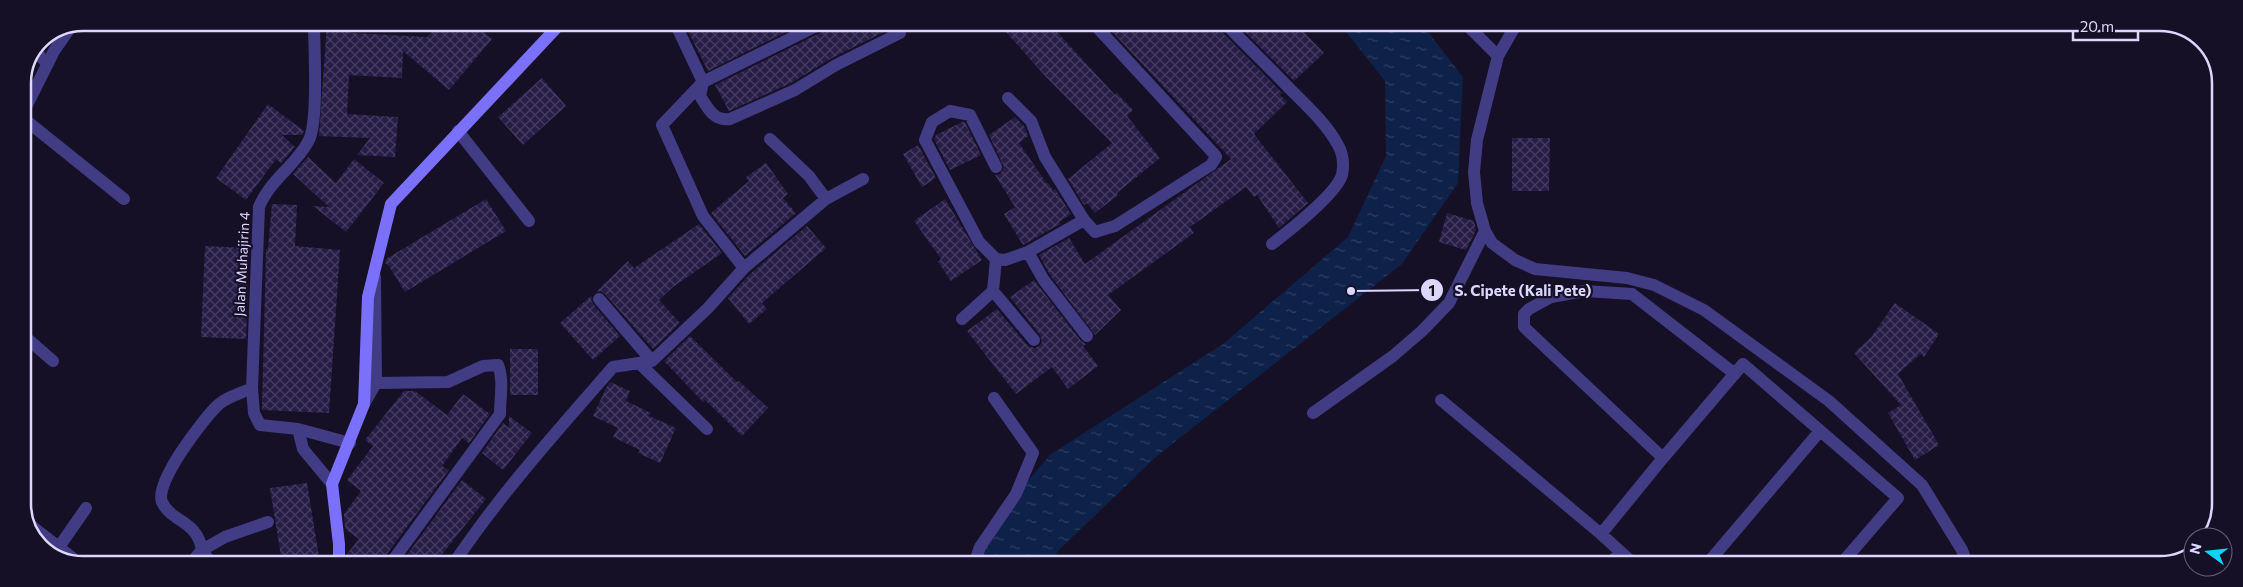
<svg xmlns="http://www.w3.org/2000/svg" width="2243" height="587" font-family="Commissioner,sans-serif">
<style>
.water{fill:url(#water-ripples)}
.building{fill:url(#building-cross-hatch)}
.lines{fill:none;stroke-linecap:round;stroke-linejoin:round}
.street{stroke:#423c84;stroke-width:12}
.secondary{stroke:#7a70fb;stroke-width:12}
.labels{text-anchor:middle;stroke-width:4.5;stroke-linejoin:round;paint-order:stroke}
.street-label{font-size:14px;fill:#ddd7fe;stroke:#151026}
.rim{fill:none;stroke:#ddd7fe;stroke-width:2.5}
.leader{fill:none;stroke:#ddd7fe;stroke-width:2}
.callout-dot{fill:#ddd7fe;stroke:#151026;stroke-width:2}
.mark-label{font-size:15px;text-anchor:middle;font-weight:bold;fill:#111}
.callout-label{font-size:15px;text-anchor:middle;font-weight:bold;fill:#ddd7fe;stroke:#151026;stroke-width:4.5;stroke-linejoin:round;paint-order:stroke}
</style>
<defs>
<pattern id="water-ripples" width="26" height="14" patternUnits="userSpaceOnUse" patternTransform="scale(1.25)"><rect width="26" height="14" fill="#0e2148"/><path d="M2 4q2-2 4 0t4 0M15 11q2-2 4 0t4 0" fill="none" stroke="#314063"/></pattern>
<pattern id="building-cross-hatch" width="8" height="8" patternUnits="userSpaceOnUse" patternTransform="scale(1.25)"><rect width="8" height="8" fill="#271d47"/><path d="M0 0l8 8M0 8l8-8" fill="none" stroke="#463d63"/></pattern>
</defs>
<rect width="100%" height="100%" fill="#151026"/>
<path class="water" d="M 1339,23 L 1421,23 L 1463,77 L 1458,183 L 1402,264 L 1158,455 L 1059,550 L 1049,564 L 974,564 L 1016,494 L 1051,454 L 1223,344 L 1348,237 L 1386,156 L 1385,81 Z"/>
<path class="building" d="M 327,23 L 352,24 L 351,33 L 427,37 L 439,23 L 472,23 L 492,39 L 449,90 L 403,51 L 402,78 L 349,75 L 347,114 L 398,117 L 395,157 L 357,155 L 370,138 L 319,136 Z
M 684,23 L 804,23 L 708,71 Z
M 830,23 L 909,23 L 903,26 L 896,26 L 832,58 L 791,83 L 729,111 L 715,85 L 826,30 Z
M 998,23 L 1049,23 L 1115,95 L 1117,93 L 1133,110 L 1127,116 L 1160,158 L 1117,193 L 1118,195 L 1095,213 L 1087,203 L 1084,205 L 1068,179 L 1112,143 L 1047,78 Z
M 1104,23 L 1217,23 L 1219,29 L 1282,93 L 1280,95 L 1287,102 L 1254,134 L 1308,203 L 1279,228 L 1257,195 L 1254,197 L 1246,187 L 1190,227 L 1194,233 L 1108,295 L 1121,310 L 1095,335 L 1050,275 L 1039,255 L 1069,238 L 1085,264 L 1231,159 Z
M 1236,23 L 1313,23 L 1304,32 L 1324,53 L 1294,81 Z
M 542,78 L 566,106 L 523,145 L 498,117 Z
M 268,104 L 304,131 L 302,135 L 282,135 L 295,147 L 281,163 L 276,159 L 246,200 L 216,178 Z
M 1015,117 L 1024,126 L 1028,136 L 1019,143 L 1047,184 L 1048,183 L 1053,190 L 1055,189 L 1071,214 L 1059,222 L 1060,224 L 1023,245 L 1004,214 L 1015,207 L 995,175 L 1000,174 L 1004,167 L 989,135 Z
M 962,122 L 965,122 L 981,155 L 950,170 L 934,139 L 936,135 Z
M 1512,138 L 1550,138 L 1549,191 L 1512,191 Z
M 918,145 L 936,178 L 922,187 L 903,154 Z
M 308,157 L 336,183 L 354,159 L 384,183 L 346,232 L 313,206 L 329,207 L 293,174 Z
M 766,163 L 788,194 L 783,198 L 796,213 L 745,256 L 711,213 L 749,181 L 746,177 Z
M 486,199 L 506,231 L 405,292 L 389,266 L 385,263 L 386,259 Z
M 945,199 L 982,260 L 951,281 L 938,262 L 941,259 L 914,221 Z
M 272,204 L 297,205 L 295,246 L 340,250 L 329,413 L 262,410 L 266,249 L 268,249 Z
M 1447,213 L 1474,221 L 1476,230 L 1466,250 L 1439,242 Z
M 699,224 L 722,253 L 673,287 L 659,300 L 680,323 L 653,349 L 605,294 L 601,291 L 596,292 L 628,261 L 634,268 Z
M 807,226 L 826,248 L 762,303 L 767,309 L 749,324 L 728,298 L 750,274 Z
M 205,246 L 249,248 L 246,339 L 201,337 Z
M 1034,280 L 1081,341 L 1086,344 L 1083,346 L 1098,366 L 1068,389 L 1052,367 L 1016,394 L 967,331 L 997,309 L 1028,346 L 1035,348 L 1039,346 L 1042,342 L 1040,335 L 1010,297 Z
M 592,295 L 591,300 L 593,304 L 620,336 L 593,360 L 560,323 Z
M 1895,303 L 1939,334 L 1924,357 L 1920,354 L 1898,374 L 1939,445 L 1915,460 L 1888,413 L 1901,405 L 1854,353 L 1871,337 Z
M 690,336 L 737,382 L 739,381 L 768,408 L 742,436 L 705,400 L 703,402 L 664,361 Z
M 510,349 L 538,349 L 538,395 L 510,395 Z
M 610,382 L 630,391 L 626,401 L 651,413 L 649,416 L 676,428 L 660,463 L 638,453 L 640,450 L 613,437 L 618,428 L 593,416 L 606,388 Z
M 404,391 L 415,391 L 447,415 L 463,394 L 490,414 L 469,443 L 462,438 L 442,466 L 449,470 L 384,558 L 383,563 L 347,563 L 347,554 L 359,539 L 345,529 L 344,514 L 361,491 L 347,480 L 373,446 L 365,440 Z
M 509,416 L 532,433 L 503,470 L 482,453 L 503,423 L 509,428 Z
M 462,480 L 486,499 L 435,563 L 401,563 Z
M 307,483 L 320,563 L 282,563 L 270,488 Z"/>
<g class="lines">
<path class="street" d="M 314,23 C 314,47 319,124 308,142 C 295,166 269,181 259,207 L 252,388 L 254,413 L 260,425 L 298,429 L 350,443
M 675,23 L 703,82 L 822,23
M 1225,23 C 1246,45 1268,66 1289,88 C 1307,106 1326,123 1338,145 C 1343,154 1344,165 1342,175 C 1336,194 1289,231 1272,244
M 1465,23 L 1498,56
M 1517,23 L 1498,56 L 1477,140 L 1474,172 L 1477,203 L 1485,231 L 1492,243 L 1515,260 L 1535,269 L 1627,278 L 1654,285 L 1704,310 L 1829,401 L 1922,485 L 1962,550 L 1967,564
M 36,52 L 48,64
M 703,82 L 700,96 C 708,108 713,121 730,119 L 795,90 L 836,65 L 900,33
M 703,82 L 662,125 L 703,216 L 744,268
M 1008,98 L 1031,121 L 1045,157 L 1084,220 L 1095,232 L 1115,226 L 1211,165 L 1216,157 L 1215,155 L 1093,23
M 23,113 L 54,51 L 70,28
M 23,118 L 124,199
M 458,131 L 529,221
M 770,139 L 809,176 L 826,199
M 996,167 L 970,115 L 950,111 L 932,122 L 925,140 L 979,242 L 996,259 L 1005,260 L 1028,252
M 1084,220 L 1028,252 L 1043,279 L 1087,336
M 375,277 L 376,383
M 993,291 L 1034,340
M 599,299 L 652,361
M 962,319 L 993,291 L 996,259
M 23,335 L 53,361
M 640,364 L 707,429
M 252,388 C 242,393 226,397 218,405 C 203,419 154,483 162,502 C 172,523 197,520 202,550 L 225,537 L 268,522
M 1441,400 L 1601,534 L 1663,458 L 1524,327 L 1524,314 L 1529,309 L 1551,297 L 1585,291 L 1632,294 L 1735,374
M 364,404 L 376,383 L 448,382 L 483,366 L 498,365 C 504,380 500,397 500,414 L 391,563
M 1313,413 L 1393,356 L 1422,331 L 1449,303 L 1485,231
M 298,429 L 303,449 L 332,484
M 1663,458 L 1743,364 L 1898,498 L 1841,564
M 29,524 L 79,563
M 1601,534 L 1634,564
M 59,547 L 86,508
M 191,563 L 202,550 L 211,563
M 454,563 C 501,493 558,430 613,367 L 652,361 L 708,308 L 744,268 L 826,199 L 863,179
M 974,564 L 980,547 L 1016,494 L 1033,453 L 994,398
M 1610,564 L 1620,552
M 1707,564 L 1820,431"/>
<path class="secondary" d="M 339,563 L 339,544 L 332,484 L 364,404 L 368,297 L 391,204 L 561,23"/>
</g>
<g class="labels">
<g class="street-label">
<text transform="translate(242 264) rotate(-87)" y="5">Jalan Muhajirin 4</text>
</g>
</g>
<path d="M0 0H2243V587H0ZM83 31H2160A52 52 0 0 1 2212 83V504A52 52 0 0 1 2160 556H83A52 52 0 0 1 31 504V83A52 52 0 0 1 83 31Z" fill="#151026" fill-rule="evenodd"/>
<path class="rim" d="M83 31H2160A52 52 0 0 1 2212 83V504A52 52 0 0 1 2160 556H83A52 52 0 0 1 31 504V83A52 52 0 0 1 83 31Z"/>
<path class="leader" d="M1351 291L1432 290"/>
<g class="callout-dot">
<circle cx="1351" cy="291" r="5"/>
<circle cx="1432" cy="290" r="12"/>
</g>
<g class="mark-label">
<text x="1432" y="296">1</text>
</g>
<g class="callout-label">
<text x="1523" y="296">S. Cipete (Kali Pete)</text>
</g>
<g transform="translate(2208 552) rotate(285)"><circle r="24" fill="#151026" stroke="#65607c"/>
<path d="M0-4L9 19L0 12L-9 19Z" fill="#08d6f9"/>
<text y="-8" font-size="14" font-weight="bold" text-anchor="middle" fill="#ddd7fe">N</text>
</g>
<path d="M2073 32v8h65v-8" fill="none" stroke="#ddd7fe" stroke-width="2.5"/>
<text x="2080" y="32" font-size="15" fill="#ddd7fe" stroke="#151026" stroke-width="4" paint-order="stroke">20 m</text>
</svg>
